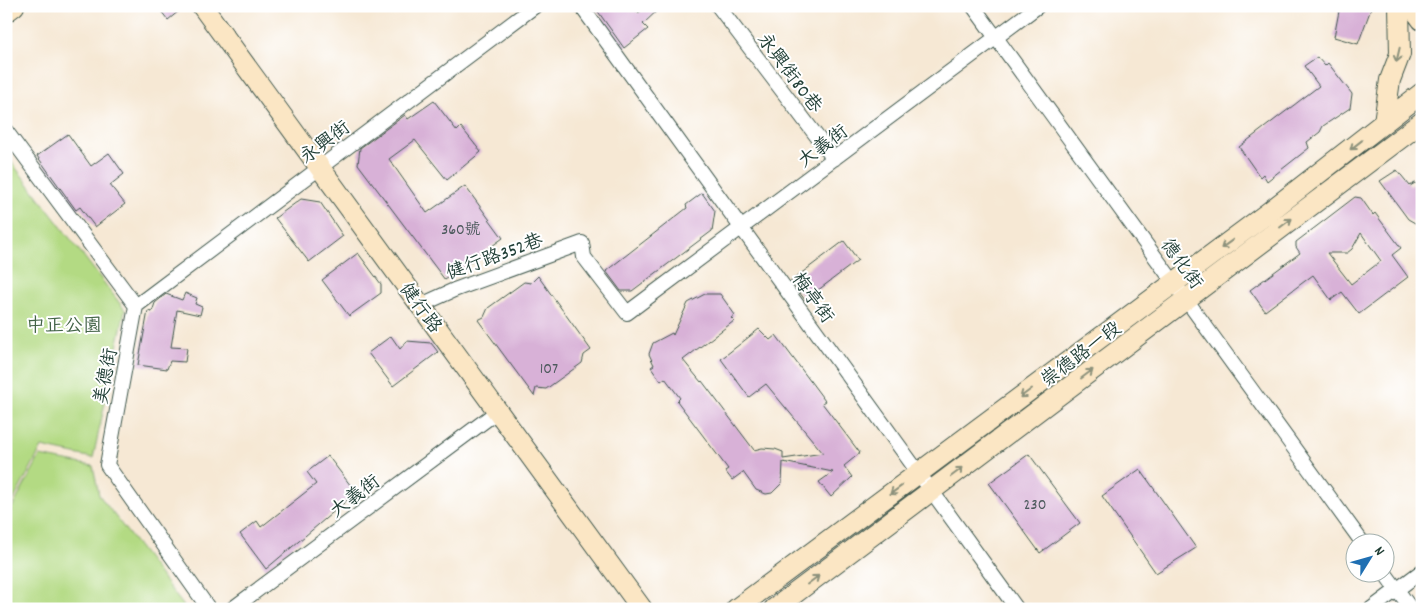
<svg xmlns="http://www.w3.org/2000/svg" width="1428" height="615" font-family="Dekko,'LXGW WenKai TC',sans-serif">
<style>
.green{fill:#b3da83;stroke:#698c5c}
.building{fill:#d8b1d7;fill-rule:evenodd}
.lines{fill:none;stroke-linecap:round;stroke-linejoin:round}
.street-casing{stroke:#3f574c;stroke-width:16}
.secondary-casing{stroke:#3f574c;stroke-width:22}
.street{stroke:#fff;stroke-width:14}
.secondary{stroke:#fbe6c4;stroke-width:20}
.oneway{stroke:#8d927c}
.labels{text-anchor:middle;stroke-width:4;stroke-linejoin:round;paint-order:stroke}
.number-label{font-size:16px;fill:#4d5a5d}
.street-label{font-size:19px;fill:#1f3d34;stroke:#fff}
.park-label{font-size:19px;fill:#446448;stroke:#fff}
</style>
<rect width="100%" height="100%" fill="#fff"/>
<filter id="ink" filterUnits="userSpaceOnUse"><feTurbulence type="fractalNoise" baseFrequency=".02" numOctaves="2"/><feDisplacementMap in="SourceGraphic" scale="10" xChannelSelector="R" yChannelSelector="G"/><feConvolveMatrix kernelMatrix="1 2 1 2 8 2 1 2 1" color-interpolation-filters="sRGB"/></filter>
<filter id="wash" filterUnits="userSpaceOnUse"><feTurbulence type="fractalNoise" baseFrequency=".0096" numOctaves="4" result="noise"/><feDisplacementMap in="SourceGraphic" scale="20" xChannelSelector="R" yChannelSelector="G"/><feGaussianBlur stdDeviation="1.12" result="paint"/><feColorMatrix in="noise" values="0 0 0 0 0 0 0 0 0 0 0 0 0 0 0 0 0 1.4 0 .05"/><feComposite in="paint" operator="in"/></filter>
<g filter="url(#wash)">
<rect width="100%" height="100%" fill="#f6e8d4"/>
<path class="green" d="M 6,155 L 125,310 L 93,458 L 42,447 L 6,514 Z
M 40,456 L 93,466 L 99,495 L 186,609 L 6,609 L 6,519 Z"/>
<g id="blocks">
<path class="building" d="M 157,6 L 185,6 L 168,20 Z
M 594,6 L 633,6 L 638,13 L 647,6 L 662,6 L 643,24 L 648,29 L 624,48 Z
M 1340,6 L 1372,6 L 1358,44 L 1334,37 Z
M 1317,57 L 1325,66 L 1328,63 L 1352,94 L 1350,108 L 1323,126 L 1320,132 L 1307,142 L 1309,148 L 1267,181 L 1263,174 L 1260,177 L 1239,147 L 1319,86 L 1304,66 Z
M 434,101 L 457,131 L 461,127 L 481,152 L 447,180 L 415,140 L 389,159 L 427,213 L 465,186 L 503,238 L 445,280 L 358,164 L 360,148 L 405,115 L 408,119 Z
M 68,134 L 91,166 L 109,153 L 124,174 L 110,185 L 125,204 L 95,227 L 80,207 L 76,210 L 37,156 Z
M 1397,170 L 1410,186 L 1415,183 L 1422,185 L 1422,227 L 1408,219 L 1380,181 Z
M 702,193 L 715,211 L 712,231 L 632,291 L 621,291 L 606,271 L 687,208 L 686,205 Z
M 1355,197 L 1361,198 L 1373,215 L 1375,213 L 1401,248 L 1392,255 L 1408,277 L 1359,314 L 1342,292 L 1331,300 L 1313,275 L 1265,311 L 1250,290 L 1300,253 L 1296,247 L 1296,242 ZM 1361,233 L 1381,261 L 1351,284 L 1327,253 L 1347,253 L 1352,249 Z
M 301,199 L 320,202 L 343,236 L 309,262 L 275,218 Z
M 844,241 L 858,260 L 805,300 L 791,281 Z
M 358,253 L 381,284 L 381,293 L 349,316 L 322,280 Z
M 538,276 L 591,350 L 584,355 L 582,363 L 546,389 L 536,388 L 534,396 L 478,320 L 484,317 L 488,308 L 524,282 L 531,283 Z
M 185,293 L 197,298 L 195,304 L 202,307 L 200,315 L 177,310 L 171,347 L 187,348 L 185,362 L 170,361 L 167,369 L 138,365 L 148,311 L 152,312 L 155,303 L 166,294 L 182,300 Z
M 705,294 L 720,294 L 735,315 L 731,318 L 734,321 L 683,360 L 701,382 L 702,381 L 754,450 L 762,448 L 775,449 L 783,452 L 783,459 L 823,453 L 766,384 L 749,397 L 721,359 L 759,329 L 770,340 L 776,335 L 825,401 L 822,403 L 860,453 L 844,466 L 852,477 L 831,497 L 819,482 L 833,472 L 783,462 L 782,483 L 772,493 L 766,494 L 756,490 L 743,472 L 732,480 L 725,471 L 728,469 L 677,401 L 680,398 L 665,378 L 661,381 L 651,367 L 654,365 L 649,354 L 653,343 L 672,333 L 673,335 L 688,303 Z
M 391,336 L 400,349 L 407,341 L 431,343 L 438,352 L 393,386 L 368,353 Z
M 1029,454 L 1080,523 L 1040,553 L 989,483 Z
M 328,456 L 351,486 L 351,497 L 266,569 L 240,534 L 257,521 L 261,527 L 316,484 L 307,472 Z
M 1140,469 L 1196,548 L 1156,573 L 1102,496 Z"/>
</g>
</g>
<g filter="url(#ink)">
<use href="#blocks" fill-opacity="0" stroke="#3f574c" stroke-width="1"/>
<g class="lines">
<g class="street-casing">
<path id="street" d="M 581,6 L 1017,609
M 718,6 L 834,159
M 973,6 L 1362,542
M 6,131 L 136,306 L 107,465 L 209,609
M 421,305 L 454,290 L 582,243 L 584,257 L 627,313 L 1038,6
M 136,306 L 535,6
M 1384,572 L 1411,609
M 232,609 L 498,411
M 1371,609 L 1422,571"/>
</g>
<g class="secondary-casing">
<path id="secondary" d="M 202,6 L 642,609
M 1412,6 L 1422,20
M 6,12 L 14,6
M 1384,122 L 1390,80 L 1400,54 L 1399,6
M 736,609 L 1269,212 L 1422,93
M 774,609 L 1422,122"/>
</g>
<use href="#street" class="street"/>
<use href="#secondary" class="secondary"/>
</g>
<defs><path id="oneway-shaft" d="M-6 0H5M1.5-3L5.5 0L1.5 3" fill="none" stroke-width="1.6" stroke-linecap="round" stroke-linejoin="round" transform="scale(1.25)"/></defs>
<g class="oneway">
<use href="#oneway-shaft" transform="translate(1398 55) rotate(103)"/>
<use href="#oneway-shaft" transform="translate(1356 145) rotate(142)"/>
<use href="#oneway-shaft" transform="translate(1286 223) rotate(-37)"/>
<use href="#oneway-shaft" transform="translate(1227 244) rotate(144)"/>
<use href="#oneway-shaft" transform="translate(1087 374) rotate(-37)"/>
<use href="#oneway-shaft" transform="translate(1026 393) rotate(143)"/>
<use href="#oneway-shaft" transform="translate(957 472) rotate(-37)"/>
<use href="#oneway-shaft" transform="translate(896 490) rotate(144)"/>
<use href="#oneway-shaft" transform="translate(813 580) rotate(-37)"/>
</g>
</g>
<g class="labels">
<g class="number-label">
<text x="461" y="234">360號</text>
<text x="549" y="373">107</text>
<text x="1035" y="509">230</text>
</g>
<g class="street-label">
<text transform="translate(791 72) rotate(53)" y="7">永興街80巷</text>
<text transform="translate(324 141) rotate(-37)" y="7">永興街</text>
<text transform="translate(822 145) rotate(-37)" y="7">大義街</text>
<text transform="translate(494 255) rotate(-20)" y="7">健行路352巷</text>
<text transform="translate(1183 263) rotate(54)" y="7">德化街</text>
<text transform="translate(814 297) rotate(54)" y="7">梅亭街</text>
<text transform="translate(422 307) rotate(54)" y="7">健行路</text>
<text transform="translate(1080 353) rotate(-37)" y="7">崇德路一段</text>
<text transform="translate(104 376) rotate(-79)" y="7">美德街</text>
<text transform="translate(354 495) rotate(-37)" y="7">大義街</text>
</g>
<g class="park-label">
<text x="64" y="331">中正公園</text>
</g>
</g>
<rect width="1428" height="615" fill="none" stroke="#fff" stroke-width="25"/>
<g transform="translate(1370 558) rotate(53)"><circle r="24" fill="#ffffff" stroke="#a5b1ae"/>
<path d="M0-4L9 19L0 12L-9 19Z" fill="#1f6fb2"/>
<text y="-8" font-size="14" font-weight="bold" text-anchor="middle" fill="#1f3d34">N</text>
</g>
</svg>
